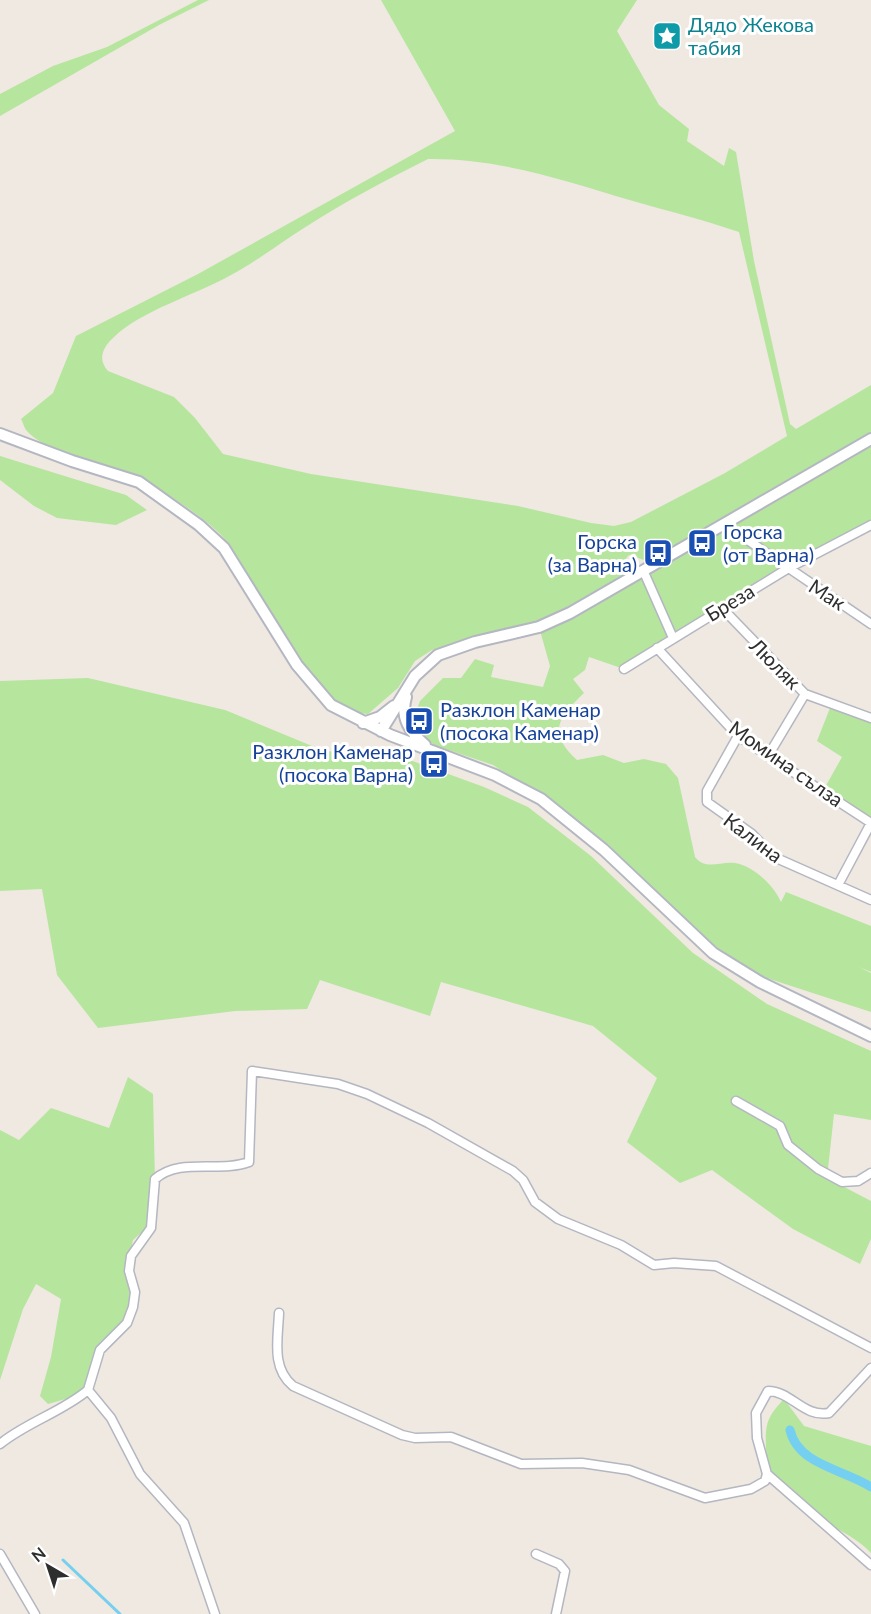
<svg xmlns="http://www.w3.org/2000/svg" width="871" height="1614" font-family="Lato,sans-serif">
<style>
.green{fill:#b6e59e;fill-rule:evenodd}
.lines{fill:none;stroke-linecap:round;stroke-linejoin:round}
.stream{stroke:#75cff0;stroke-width:3}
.canal{stroke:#75cff0;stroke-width:9}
.minor-casing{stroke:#b4b7c1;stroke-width:11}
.tertiary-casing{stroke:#b4b7c1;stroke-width:14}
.minor{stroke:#fff;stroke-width:8}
.tertiary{stroke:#fff;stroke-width:10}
.labels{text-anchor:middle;stroke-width:6;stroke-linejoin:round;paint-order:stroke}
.culture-label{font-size:20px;fill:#0d838f;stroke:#fff;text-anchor:start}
.transit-label{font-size:20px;fill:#164399;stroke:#fff;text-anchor:start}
.street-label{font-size:20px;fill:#2e2e2e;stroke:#fff}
</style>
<rect width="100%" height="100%" fill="#efe9e1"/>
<path class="green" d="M 198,0 L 209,0 L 159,25 L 0,116 L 0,94 L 53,66 L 107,47 Z
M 381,0 L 637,0 L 617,31 L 659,105 L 689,129 L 687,141 L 724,166 L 729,148 L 736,152 L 754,261 L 790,424 L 796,429 L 871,385 L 871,433 L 647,561 L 629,555 L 622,563 L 623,577 L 531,627 L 432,650 L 415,661 L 398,688 L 368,714 C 306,710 259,578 222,536 C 209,522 180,502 163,492 C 131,473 50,457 27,431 C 24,428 23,422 21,419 L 53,393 L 76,336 L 198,274 L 455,131 ZM 428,159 C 499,158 566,181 633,201 C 668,211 704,220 739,232 L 787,436 L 725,473 L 631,522 L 614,526 L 591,523 L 518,506 L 311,474 L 223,454 L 195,418 L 174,397 L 108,371 C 97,359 103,347 114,337 C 140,311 198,294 231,275 C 257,261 280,243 304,228 C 344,202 386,180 428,159 Z
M 871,439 L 871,525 L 787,569 L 624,669 L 589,657 L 585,670 L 573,679 L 584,693 C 558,718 547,732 577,760 L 603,755 L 624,763 L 644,759 L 666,764 L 678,778 L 695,857 C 706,871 720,861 735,863 C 753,866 774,885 781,902 L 786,892 L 871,926 L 871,972 L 859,967 L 871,973 L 871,1012 L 757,975 L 698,934 L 576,819 L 493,765 L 434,745 L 419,731 L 415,715 L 420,701 L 443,678 L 461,678 L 475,659 L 494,665 L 491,677 L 543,687 L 550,666 L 539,627 Z
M 0,456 L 126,495 L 147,510 L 116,525 L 57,518 L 34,506 L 0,480 Z
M 88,678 L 225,710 L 324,751 L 396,755 L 484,787 L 528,807 L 591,856 L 693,953 L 767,1004 L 871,1051 L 871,1120 L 834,1114 L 827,1178 L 871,1201 L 871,1239 L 860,1264 L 793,1229 L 712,1170 L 680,1183 L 627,1142 L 657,1078 L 593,1026 L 441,982 L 430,1016 L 320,980 L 307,1009 L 235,1011 L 98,1028 L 57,975 L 42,889 L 0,891 L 0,681 Z
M 830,708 L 871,721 L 871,819 L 824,789 L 842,757 L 817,741 Z
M 128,1077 L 153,1094 L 155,1181 L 151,1224 L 133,1240 L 127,1266 L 132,1301 L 120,1326 L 100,1342 L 83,1394 L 48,1404 L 40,1396 L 51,1357 L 61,1299 L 36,1284 L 23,1309 L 0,1380 L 0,1130 L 19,1140 L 51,1108 L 109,1128 Z
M 784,1399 L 804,1426 L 871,1446 L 871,1553 C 834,1514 768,1518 766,1448 C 765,1424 767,1417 784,1399 Z"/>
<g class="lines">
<path class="stream" d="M 63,1560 L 120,1614"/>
<path class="canal" d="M 790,1430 C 798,1465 843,1469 871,1487"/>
<g class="minor-casing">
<path id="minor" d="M 724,524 L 871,624
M 643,570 L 673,638
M 722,608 L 805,694 L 871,718
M 657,648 L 738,736 L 871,823
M 624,669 L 787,569 L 871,525
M 738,736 L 707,791 L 707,802 L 752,834 L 774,857 L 871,900
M 768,756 L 805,694
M 838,885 L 871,823
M 736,1101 L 780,1126 L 788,1145 L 818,1169 L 842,1182 L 858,1181 L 871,1173
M 279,1313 C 278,1339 271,1368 293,1386 L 402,1435 L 415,1438 L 451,1437 L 521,1464 L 582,1463 L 629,1470 L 705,1498 L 751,1489 L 765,1481 L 767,1474 L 757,1438 L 756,1413 L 768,1391 C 791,1391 804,1418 829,1413 L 871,1368
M 0,1444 C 27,1422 62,1412 88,1390
M 767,1474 L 871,1565
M 0,1554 L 35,1614
M 536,1554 L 559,1564 L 565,1571 L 556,1614
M 215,1614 L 184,1523 L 140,1474 L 111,1418 L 88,1390 L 100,1350 L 127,1323 L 133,1307 L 135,1292 L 129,1271 L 131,1256 L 151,1228 L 155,1179 C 180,1157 219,1173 249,1162 L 252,1071 L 338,1084 L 367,1094 L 428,1123 L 513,1171 L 523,1180 L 535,1202 L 558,1219 L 621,1245 L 654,1265 L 674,1263 L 716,1266 L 871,1348"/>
</g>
<g class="tertiary-casing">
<path id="tertiary" d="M 0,434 L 72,461 L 139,482 L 199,525 L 224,548 L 297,665 L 331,705 L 390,735 L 495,775 L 541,799 L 604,850 L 713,953 L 760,982 L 871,1036
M 406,697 C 400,718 410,732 425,745
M 363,723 L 380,717 L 394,706
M 381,731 L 415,676 L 438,655 L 475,642 L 539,627 L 570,613 L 871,439"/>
</g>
<use href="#minor" class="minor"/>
<use href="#tertiary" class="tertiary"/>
</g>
<defs>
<g id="sight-square" transform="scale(1.5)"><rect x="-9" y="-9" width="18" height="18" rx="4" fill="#0f9aa8" stroke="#fff"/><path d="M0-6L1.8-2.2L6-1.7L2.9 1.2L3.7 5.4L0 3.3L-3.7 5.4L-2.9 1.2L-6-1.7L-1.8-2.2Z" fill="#fff"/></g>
<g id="bus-square" transform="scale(1.5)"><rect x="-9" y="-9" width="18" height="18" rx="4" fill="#1a4fb4" stroke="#fff"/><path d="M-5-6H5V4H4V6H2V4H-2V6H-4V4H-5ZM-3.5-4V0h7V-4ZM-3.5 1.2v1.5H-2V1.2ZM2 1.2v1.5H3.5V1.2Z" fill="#fff"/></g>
</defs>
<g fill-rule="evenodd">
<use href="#sight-square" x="667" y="36"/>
<use href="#bus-square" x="702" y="543"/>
<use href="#bus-square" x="658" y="553"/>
<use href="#bus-square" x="419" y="721"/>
<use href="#bus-square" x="434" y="764"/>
</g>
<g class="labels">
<g class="culture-label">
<text x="688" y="32">Дядо Жекова<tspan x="688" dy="23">табия</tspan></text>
</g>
<g class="transit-label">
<text x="723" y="539">Горска<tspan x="723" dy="23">(от Варна)</tspan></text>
<text x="637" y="549" text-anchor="end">Горска<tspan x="637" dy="23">(за Варна)</tspan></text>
<text x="440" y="717">Разклон Каменар<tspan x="440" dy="23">(посока Каменар)</tspan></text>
<text x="413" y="759" text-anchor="end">Разклон Каменар<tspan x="413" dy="23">(посока Варна)</tspan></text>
</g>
<g class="street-label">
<text transform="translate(827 595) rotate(33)" y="7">Мак</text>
<text transform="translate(730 603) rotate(-31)" y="7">Бреза</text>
<text transform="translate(775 664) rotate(45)" y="7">Люляк</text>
<text transform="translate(786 764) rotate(35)" y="7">Момина сълза</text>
<text transform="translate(753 838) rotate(37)" y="7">Калина</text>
</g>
</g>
<g transform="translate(48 1566) rotate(321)" stroke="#ffffff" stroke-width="4.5" paint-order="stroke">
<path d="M0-4.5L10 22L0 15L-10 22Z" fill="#2e2e2e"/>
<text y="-9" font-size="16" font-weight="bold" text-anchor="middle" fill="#2e2e2e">N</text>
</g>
</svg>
